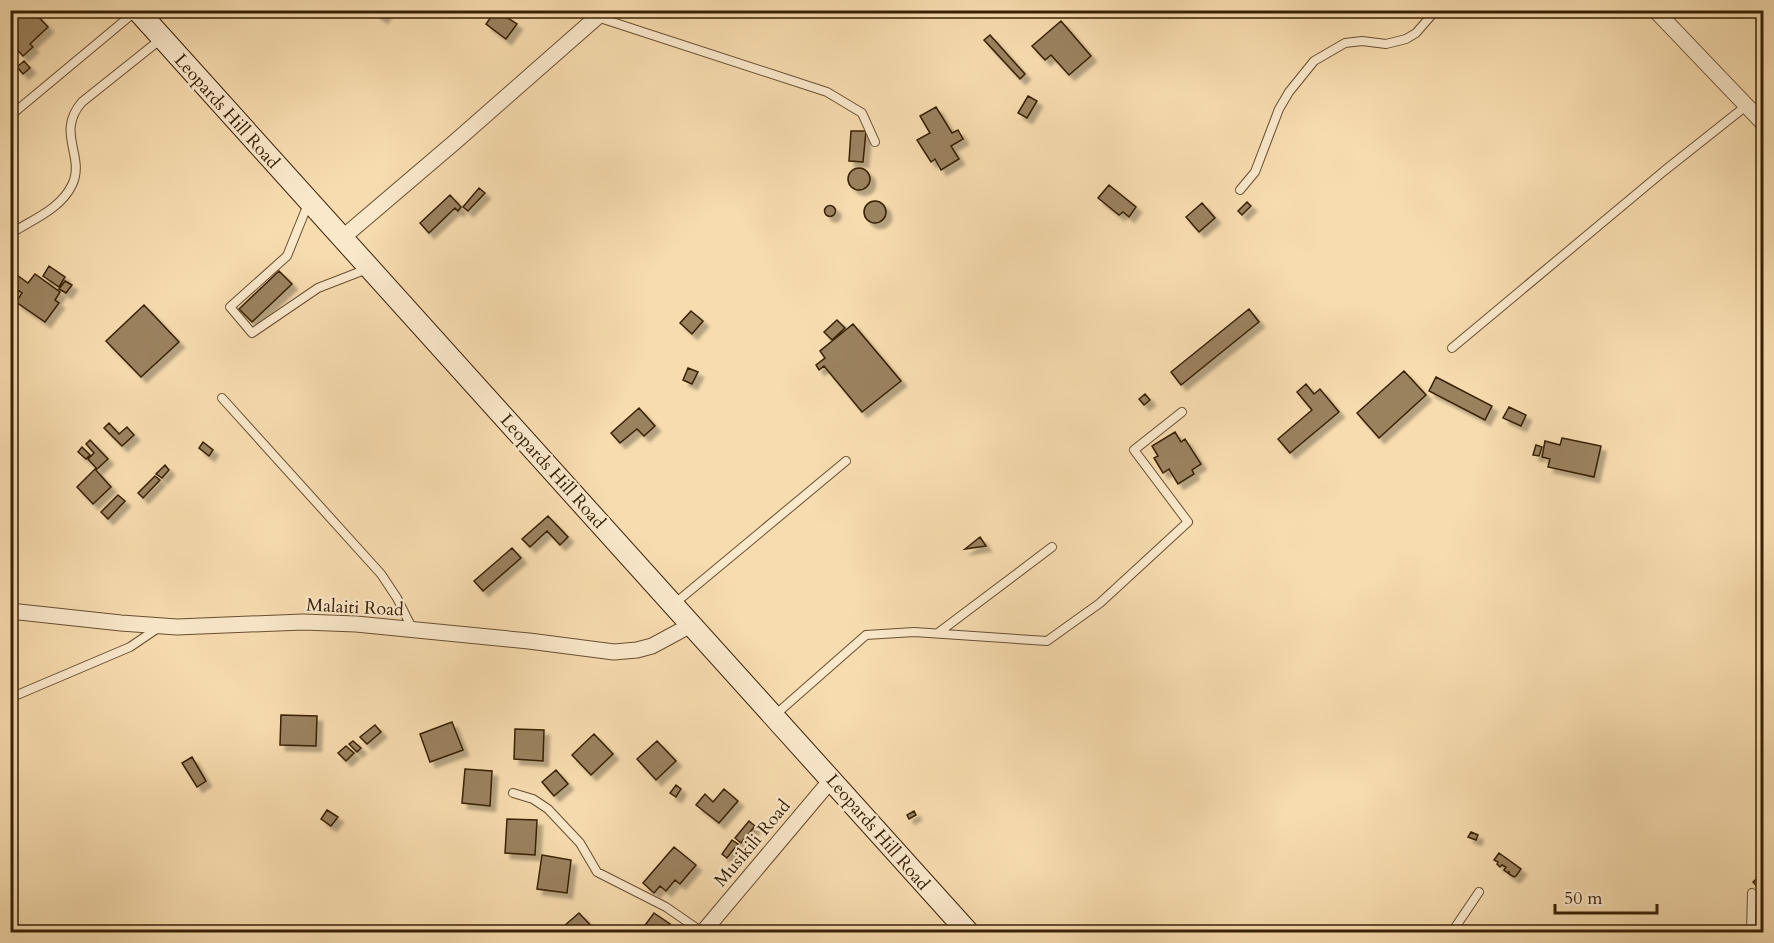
<svg xmlns="http://www.w3.org/2000/svg" width="1774" height="943" font-family="Cardo,serif">
<style>
.building{fill:#9b825e;stroke:#382006;stroke-width:1.5;filter:url(#shadow)}
.lines{fill:none;stroke-linecap:round;stroke-linejoin:round}
.lane-casing{stroke:#684f30;stroke-width:10}
.street-casing{stroke:#684f30;stroke-width:17}
.secondary-casing{stroke:#382006;stroke-width:23}
.lane{stroke:#fae8cb;stroke-width:8}
.street{stroke:#fae8cb;stroke-width:15}
.secondary{stroke:#fae8cb;stroke-width:21}
.labels{text-anchor:middle;stroke-width:4.5;stroke-linejoin:round;paint-order:stroke}
.street-label{font-size:18px;fill:#382006;stroke:#fae8cb}
</style>
<defs>
<filter id="shadow"><feDropShadow dx="5.5" dy="5.5" stdDeviation="1.5" flood-color="#0004"/></filter>
</defs>
<rect width="100%" height="100%" fill="#f7dcaf"/>
<filter id="stains"><feTurbulence type="fractalNoise" baseFrequency=".00333" numOctaves="4"/><feColorMatrix values="0 0 0 0 .2 0 0 0 0 .09 0 0 0 0 .02 0 0 0 .5 -.17"/></filter>
<radialGradient id="worn" r=".72"><stop offset=".6" stop-color="#630" stop-opacity="0"/><stop offset="1" stop-color="#630" stop-opacity=".3"/></radialGradient>
<path class="building" d="M 13,10 L 32,10 L 48,27 L 30,44 L 33,47 L 23,56 L 10,42 L 10,13 Z
M 372,10 L 387,10 L 382,18 Z
M 496,10 L 517,24 L 506,39 L 486,24 Z
M 1061,21 L 1091,56 L 1069,75 L 1051,55 L 1045,60 L 1032,46 Z
M 990,35 L 1025,74 L 1020,79 L 984,40 Z
M 24,61 L 30,68 L 23,74 L 17,67 Z
M 1028,96 L 1037,101 L 1027,118 L 1018,113 Z
M 936,107 L 952,133 L 958,130 L 963,139 L 951,146 L 959,159 L 941,170 L 935,159 L 931,162 L 917,140 L 930,133 L 920,116 Z
M 851,131 L 866,131 L 863,162 L 849,161 Z
M848 179a11 11 0 1 1 22 0a11 11 0 1 1-22 0Z
M 1109,185 L 1136,207 L 1129,217 L 1123,212 L 1119,215 L 1098,198 Z
M 479,188 L 485,193 L 468,211 L 463,207 Z
M 450,195 L 461,207 L 458,211 L 455,208 L 429,233 L 420,223 Z
M864 212a11 11 0 1 1 22 0a11 11 0 1 1-22 0Z
M 1247,202 L 1251,206 L 1242,215 L 1238,211 Z
M 1202,203 L 1215,218 L 1199,232 L 1186,217 Z
M824.5 211a5.5 5.5 0 1 1 11 0a5.5 5.5 0 1 1-11 0Z
M 49,266 L 65,277 L 59,287 L 43,276 Z
M 279,271 L 292,284 L 252,322 L 239,309 Z
M 14,273 L 28,283 L 35,274 L 60,292 L 55,300 L 59,303 L 45,322 L 16,302 L 22,293 L 13,287 L 10,290 L 10,278 Z
M 65,281 L 72,285 L 66,293 L 59,289 Z
M 144,305 L 179,342 L 141,377 L 106,341 Z
M 1249,309 L 1259,322 L 1181,385 L 1171,372 Z
M 691,311 L 703,321 L 692,334 L 680,323 Z
M 837,320 L 845,328 L 832,340 L 824,332 Z
M 853,324 L 901,381 L 862,412 L 824,366 L 819,370 L 816,365 L 825,358 L 820,351 Z
M 688,368 L 698,372 L 692,384 L 683,380 Z
M 1404,371 L 1426,395 L 1379,438 L 1357,413 Z
M 1436,377 L 1492,406 L 1485,420 L 1429,391 Z
M 1306,384 L 1314,394 L 1320,389 L 1339,412 L 1290,453 L 1278,439 L 1312,410 L 1297,392 Z
M 1145,394 L 1150,400 L 1144,405 L 1139,399 Z
M 1509,407 L 1526,415 L 1521,426 L 1503,418 Z
M 639,408 L 655,426 L 644,436 L 637,429 L 620,443 L 611,433 Z
M 109,423 L 119,434 L 127,427 L 134,435 L 122,446 L 104,428 Z
M 1175,432 L 1181,442 L 1185,439 L 1201,464 L 1192,470 L 1194,474 L 1178,484 L 1169,469 L 1163,473 L 1154,458 L 1158,456 L 1152,446 Z
M 1562,438 L 1601,446 L 1594,477 L 1548,467 L 1550,459 L 1542,457 L 1545,441 L 1560,445 Z
M 90,440 L 108,459 L 97,469 L 88,459 L 94,453 L 86,444 Z
M 203,442 L 213,450 L 209,456 L 199,448 Z
M 1536,445 L 1542,447 L 1539,456 L 1533,455 Z
M 82,447 L 90,455 L 86,459 L 78,452 Z
M 165,465 L 169,470 L 162,478 L 156,474 Z
M 95,469 L 111,487 L 93,504 L 77,487 Z
M 155,476 L 160,480 L 143,498 L 138,493 Z
M 118,495 L 125,501 L 108,519 L 101,512 Z
M 548,516 L 568,537 L 560,545 L 547,531 L 530,547 L 522,539 Z
M 980,537 L 986,546 L 965,549 Z
M 512,548 L 521,558 L 483,591 L 474,581 Z
M 281,715 L 317,716 L 316,746 L 280,745 Z
M 452,722 L 463,750 L 430,762 L 420,734 Z
M 375,725 L 381,732 L 367,744 L 360,737 Z
M 515,729 L 544,730 L 543,761 L 514,759 Z
M 594,734 L 613,754 L 591,775 L 572,755 Z
M 353,741 L 361,748 L 357,752 L 349,744 Z
M 657,741 L 676,761 L 656,780 L 637,759 Z
M 346,746 L 354,753 L 346,761 L 338,753 Z
M 192,757 L 206,781 L 197,787 L 182,763 Z
M 465,769 L 492,771 L 490,806 L 462,803 Z
M 556,770 L 568,784 L 554,796 L 542,782 Z
M 676,785 L 681,789 L 676,797 L 670,793 Z
M 724,789 L 738,801 L 719,823 L 696,805 L 705,794 L 713,802 Z
M 327,810 L 338,817 L 331,826 L 321,819 Z
M 914,811 L 916,815 L 909,819 L 907,815 Z
M 507,819 L 537,820 L 535,855 L 505,853 Z
M 749,821 L 755,826 L 741,843 L 735,838 Z
M 1471,832 L 1478,835 L 1476,840 L 1468,837 Z
M 732,840 L 738,844 L 727,858 L 722,854 Z
M 674,847 L 696,865 L 680,884 L 675,880 L 666,891 L 660,886 L 654,893 L 643,883 Z
M 1499,853 L 1521,869 L 1516,876 L 1514,877 L 1509,874 L 1509,871 L 1508,873 L 1504,870 L 1506,867 L 1502,865 L 1500,867 L 1497,864 L 1498,862 L 1494,860 Z
M 542,855 L 571,860 L 567,893 L 537,889 Z
M 1761,875 L 1764,877 L 1762,891 L 1753,882 Z
M 579,913 L 597,932 L 569,932 L 564,926 Z
M 654,913 L 670,924 L 664,932 L 640,932 Z"/>
<g class="lines">
<g class="lane-casing">
<path id="lane" d="M 597,17 L 827,92 L 862,113 L 875,142
M 10,116 L 136,11
M 1240,190 L 1255,172 L 1279,109 L 1289,92 L 1314,61 L 1345,43 L 1362,41 L 1386,44 L 1406,39 L 1416,33 L 1436,10
M 308,204 L 287,256 L 230,307 L 252,333 L 318,288 L 367,269
M 10,234 C 31,220 60,210 72,185 C 86,156 55,133 82,102 L 161,39
M 1452,348 L 1664,171 L 1746,106
M 222,398 L 381,574 L 397,598 L 413,630
M 674,604 L 846,461
M 938,633 L 1052,547
M 10,698 L 130,647 L 158,628
M 775,715 L 866,635 L 914,632 L 1047,641 L 1100,603 L 1188,522 L 1134,450 L 1182,412
M 513,793 L 533,799 L 548,809 L 580,843 L 597,872 L 666,907 L 702,932
M 1452,932 L 1479,892
M 1751,932 L 1752,893"/>
</g>
<g class="street-casing">
<path id="street" d="M 1655,10 L 1764,124
M 341,239 L 456,141 L 605,10
M 10,611 L 121,623 L 177,627 L 303,622 L 356,624 L 529,641 L 614,652 L 637,650 L 652,646 L 691,625
M 703,932 L 831,780"/>
</g>
<g class="secondary-casing">
<path id="secondary" d="M 137,10 L 968,932"/>
</g>
<use href="#lane" class="lane"/>
<use href="#street" class="street"/>
<use href="#secondary" class="secondary"/>
</g>
<g class="labels">
<g class="street-label">
<text transform="translate(227 111) rotate(48)" y="6">Leopards Hill Road</text>
<text transform="translate(553 471) rotate(48)" y="6">Leopards Hill Road</text>
<text transform="translate(355 607) rotate(3)" y="6">Malaiti Road</text>
<text transform="translate(878 832) rotate(49)" y="6">Leopards Hill Road</text>
<text transform="translate(752 843) rotate(-50)" y="6">Musikili Road</text>
</g>
</g>
<rect width="1774" height="943" fill="none" stroke="#f7dcaf" stroke-width="36"/>
<rect x="12" y="12" width="1750" height="919" fill="none" stroke="#382006" stroke-width="3"/>
<rect x="18" y="18" width="1738" height="907" fill="none" stroke="#382006" stroke-width="1.5"/>
<path d="M1555 904v9h102v-9" fill="none" stroke="#382006" stroke-width="3"/>
<text x="1564" y="904" font-size="18" fill="#382006" stroke="#fae8cb" stroke-width="4.5" paint-order="stroke">50 m</text>
<rect width="100%" height="100%" filter="url(#stains)"/>
<rect width="100%" height="100%" fill="url(#worn)"/>
</svg>
